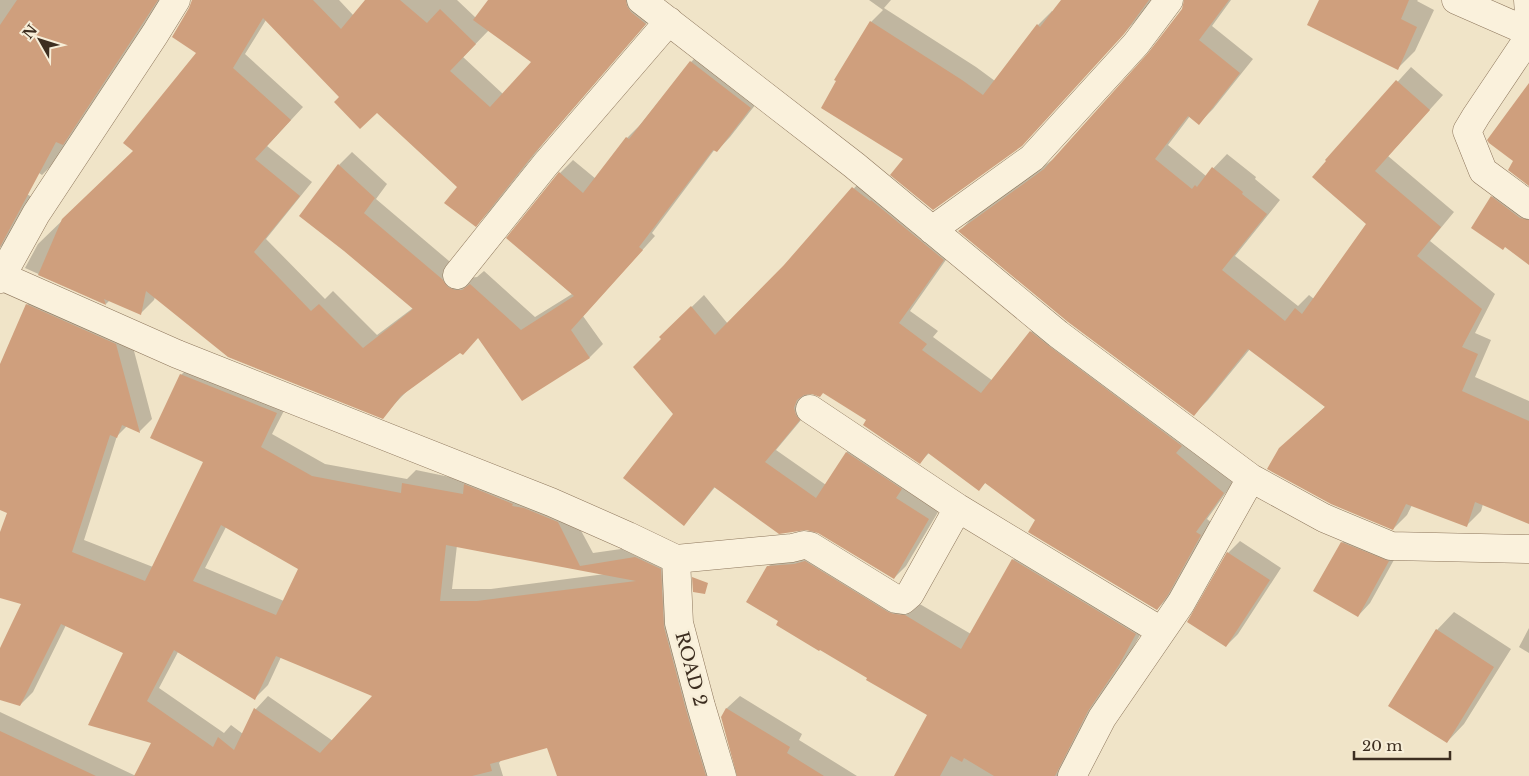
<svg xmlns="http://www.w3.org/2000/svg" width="1529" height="776" font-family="'Libre Baskerville',serif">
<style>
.shadow{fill:#0003;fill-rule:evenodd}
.building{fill:#cf9f7d;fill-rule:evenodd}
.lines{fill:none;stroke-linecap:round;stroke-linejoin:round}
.minor-casing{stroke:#8d765c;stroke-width:29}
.minor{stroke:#faf1dc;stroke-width:28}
.labels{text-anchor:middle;stroke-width:5;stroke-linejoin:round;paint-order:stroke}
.street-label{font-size:18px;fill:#3d2e20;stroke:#f7eed8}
</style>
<rect width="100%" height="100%" fill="#f0e4c8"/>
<path class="shadow" d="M 0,0 L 161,0 L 55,162 L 42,175 L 0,147 Z
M 193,0 L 339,0 L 354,16 L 367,0 L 457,0 L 476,18 L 490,0 L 645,0 L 658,10 L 546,140 L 489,212 L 476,225 L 458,187 L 377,111 L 341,97 L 266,20 L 245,54 L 303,107 L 267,146 L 312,182 L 266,239 L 325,299 L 333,291 L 377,335 L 413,308 L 339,165 L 352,152 L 387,184 L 376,199 L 469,278 L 477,277 L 484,271 L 535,317 L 572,294 L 508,238 L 560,173 L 573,160 L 596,179 L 627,138 L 640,125 L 691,62 L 704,49 L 763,95 L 730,137 L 717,151 L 715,149 L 652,233 L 655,236 L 583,316 L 603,344 L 590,357 L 522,399 L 479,337 L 407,391 L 382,417 L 155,297 L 154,300 L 141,313 L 110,300 L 106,304 L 25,268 L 38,244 L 134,151 L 198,53 L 190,9 ZM 489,30 L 532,62 L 503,94 L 463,57 Z
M 869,0 L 891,0 L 884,8 L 976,67 L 995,81 L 1038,25 L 1052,11 L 1053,12 L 1062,0 L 1152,0 L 1138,18 L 1035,131 L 905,158 L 871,22 L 883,10 Z
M 1186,0 L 1231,0 L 1212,26 L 1253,59 L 1213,109 L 1199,123 L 1190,116 L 1168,145 L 1206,176 L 1227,154 L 1256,177 L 1255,179 L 1280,200 L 1235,256 L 1298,306 L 1309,295 L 1314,299 L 1367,224 L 1327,160 L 1411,67 L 1443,95 L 1388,156 L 1454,212 L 1430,241 L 1495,294 L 1475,333 L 1491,340 L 1475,377 L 1529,401 L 1529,523 L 1483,504 L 1481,511 L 1467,525 L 1412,505 L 1407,515 L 1393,529 L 1280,449 L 1326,406 L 1250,349 L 1208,400 L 1194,414 L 960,231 L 973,217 L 1055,158 L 1149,55 L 1183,10 Z
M 1320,0 L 1418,0 L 1417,1 L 1434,10 L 1415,51 L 1398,68 Z
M 865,176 L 955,247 L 910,311 L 938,331 L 933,337 L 993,381 L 1031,332 L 1043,320 L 1235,480 L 1207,519 L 1212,523 L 1169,597 L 1157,609 L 986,482 L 979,489 L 930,452 L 920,462 L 868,420 L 823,391 L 807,393 L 808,403 L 811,408 L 776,450 L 826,485 L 847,452 L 859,440 L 941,507 L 906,566 L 894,578 L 818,531 L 715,487 L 695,512 L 683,524 L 674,414 L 663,339 L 661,337 L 704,295 L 728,324 L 785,266 Z
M 0,179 L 32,197 L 8,240 L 0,248 Z
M 1504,185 L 1529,203 L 1529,264 L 1492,197 Z
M 40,292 L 129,332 L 152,419 L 139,432 L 127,426 L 117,436 L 84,540 L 153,567 L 205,462 L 181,375 L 194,362 L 289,401 L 272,434 L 325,464 L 407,479 L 416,470 L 469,481 L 570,510 L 593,553 L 649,545 L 673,556 L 726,776 L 558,776 L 547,746 L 502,759 L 499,763 L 503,776 L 136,776 L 152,742 L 124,653 L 66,625 L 33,692 L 20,705 L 0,699 L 0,651 L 23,604 L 0,596 L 0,536 L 8,512 L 0,509 L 0,367 L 27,305 ZM 226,527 L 300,568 L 284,601 L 205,568 ZM 457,545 L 605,574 L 491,589 L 452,589 ZM 178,652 L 255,698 L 268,685 L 281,657 L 374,696 L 333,741 L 268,696 L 256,709 L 243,734 L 231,725 L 224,733 L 159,688 Z
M 1354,530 L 1400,549 L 1370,603 L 1358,616 L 1342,543 Z
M 1240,541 L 1281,568 L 1238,634 L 1226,646 L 1228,553 Z
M 1026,547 L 1148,621 L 1061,776 L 895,776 L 928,715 L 780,621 L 768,567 L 781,554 L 807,551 L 918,603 L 971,634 L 1013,560 Z
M 1454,612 L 1511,649 L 1464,724 L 1447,742 L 1437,630 Z
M 1529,628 L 1529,653 L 1519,647 Z
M 740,696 L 802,734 L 799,740 L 857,776 L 738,776 L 722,717 L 727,708 Z
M 0,712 L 136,776 L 0,776 Z"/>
<path class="building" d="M 17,0 L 158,0 L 63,145 L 56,142 L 0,247 L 0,25 Z
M 192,0 L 313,0 L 341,29 L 365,0 L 400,0 L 427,23 L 440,9 L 476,44 L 450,71 L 490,107 L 531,62 L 473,20 L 488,0 L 626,0 L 627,6 L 631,12 L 646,24 L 533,155 L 476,227 L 444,203 L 457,187 L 377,113 L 360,129 L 334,102 L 339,97 L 263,18 L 233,68 L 291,120 L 255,159 L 300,196 L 254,252 L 311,311 L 319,304 L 363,348 L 413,309 L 344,251 L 299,216 L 338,164 L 375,198 L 364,213 L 442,279 L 448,287 L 455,290 L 462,290 L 470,284 L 521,330 L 574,296 L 506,238 L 559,172 L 583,193 L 626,137 L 629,139 L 690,61 L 751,108 L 717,152 L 713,150 L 639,247 L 643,250 L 571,330 L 590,358 L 522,401 L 478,338 L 463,355 L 460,353 L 401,396 L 383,419 L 228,357 L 146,291 L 141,315 L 104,299 L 106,305 L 38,275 L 62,219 L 133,151 L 123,143 L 196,53 L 172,37 L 189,8 Z
M 1061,0 L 1149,0 L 1124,34 L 1022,146 L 933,210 L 890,175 L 903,159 L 821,108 L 836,81 L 834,80 L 870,21 L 962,80 L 983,95 L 1037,24 L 1040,27 Z
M 1184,0 L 1229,0 L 1199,40 L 1240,73 L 1199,125 L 1188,116 L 1155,159 L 1192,189 L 1195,185 L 1197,187 L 1212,167 L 1243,192 L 1242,194 L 1267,214 L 1222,270 L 1285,321 L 1295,308 L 1302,314 L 1366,224 L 1312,177 L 1326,161 L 1325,160 L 1396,80 L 1430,110 L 1375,171 L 1441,227 L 1417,256 L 1482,309 L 1462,347 L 1478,354 L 1462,391 L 1529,421 L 1529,524 L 1475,502 L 1467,527 L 1406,504 L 1393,530 L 1331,504 L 1267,469 L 1279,448 L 1325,407 L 1248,349 L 1194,416 L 1068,322 L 958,231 L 1044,169 L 1148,53 L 1182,9 Z
M 1319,0 L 1409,0 L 1401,19 L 1417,27 L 1398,70 L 1307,25 Z
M 1529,83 L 1529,186 L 1508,170 L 1513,161 L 1489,143 L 1487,140 Z
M 852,187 L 870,201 L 871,200 L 944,260 L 899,323 L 927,344 L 922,350 L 981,393 L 1030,331 L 1049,346 L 1182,446 L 1176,453 L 1224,493 L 1196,532 L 1201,535 L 1168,595 L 1157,610 L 1028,532 L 1035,520 L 985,483 L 979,491 L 928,453 L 920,464 L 863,425 L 866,420 L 823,393 L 820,397 L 812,394 L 804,395 L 797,400 L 794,408 L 796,415 L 800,420 L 765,462 L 816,498 L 846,452 L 902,489 L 896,498 L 929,519 L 894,579 L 818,533 L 806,530 L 779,534 L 714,487 L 684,526 L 623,478 L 673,414 L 633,367 L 661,339 L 659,337 L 691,306 L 715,335 L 784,265 Z
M 1491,196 L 1520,218 L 1529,220 L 1529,265 L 1505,247 L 1503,250 L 1471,228 Z
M 26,304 L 116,344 L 140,433 L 122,425 L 117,438 L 110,435 L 72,552 L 145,581 L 203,462 L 150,438 L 180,374 L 277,413 L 261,447 L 312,476 L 401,493 L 402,483 L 463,494 L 464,484 L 513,504 L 512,506 L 524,508 L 558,522 L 580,566 L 635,557 L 661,569 L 664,627 L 686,710 L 706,776 L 557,776 L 547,748 L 490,764 L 492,771 L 472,776 L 134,776 L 151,743 L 88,725 L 123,653 L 61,624 L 20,706 L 0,700 L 0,648 L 21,604 L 0,598 L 0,532 L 7,513 L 0,510 L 0,364 ZM 221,525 L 298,569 L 276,615 L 193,581 ZM 446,545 L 583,571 L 636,581 L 477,601 L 440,601 ZM 174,650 L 255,700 L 276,656 L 372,696 L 320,753 L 254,708 L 234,750 L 218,737 L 213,747 L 147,701 Z
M 1341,542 L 1389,561 L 1358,617 L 1313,591 Z
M 1227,552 L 1270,580 L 1226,647 L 1187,622 Z
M 1012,559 L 1136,634 L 1119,665 L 1088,711 L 1055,776 L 994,776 L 964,758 L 962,762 L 951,756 L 940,776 L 894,776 L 927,715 L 866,680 L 867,678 L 820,650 L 819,651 L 776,625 L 778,621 L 746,602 L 767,566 L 794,564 L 805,561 L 888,612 L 894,614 L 905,615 L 961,649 Z
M 692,577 L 708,583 L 705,594 L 693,592 Z
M 1436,629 L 1494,667 L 1447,743 L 1388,706 Z
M 726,708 L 790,747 L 787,753 L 824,776 L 737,776 L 721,717 Z
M 0,731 L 96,776 L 0,776 Z"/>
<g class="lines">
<g class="minor-casing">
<path id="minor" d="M 641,0 L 854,165 L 1058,334 L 1251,478 L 1324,518 L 1391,546 L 1529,549
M 1456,0 L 1529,32
M 1528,0 L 1529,14
M 1529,37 L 1476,116 L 1467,131 L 1483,171 L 1529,205
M 932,230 L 1032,158 L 1136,44 L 1169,0
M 457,275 L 545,165 L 669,21
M 1,276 L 177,354 L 551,502 L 628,536 L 676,559 L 792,548 L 804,545 L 810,546 L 896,599 L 903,600 L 910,594 L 958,508
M 0,279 L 36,214 L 155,34 L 176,0
M 810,409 L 958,508 L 1161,631
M 676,559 L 679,623 L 701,706 L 722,776
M 1072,776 L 1102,718 L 1181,603 L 1251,478"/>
</g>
<use href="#minor" class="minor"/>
</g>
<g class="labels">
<g class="street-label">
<text transform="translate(691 669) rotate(75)" y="6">ROAD 2</text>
</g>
</g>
<g transform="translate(40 40) rotate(309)" stroke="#f7eed8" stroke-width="4" paint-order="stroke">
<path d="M0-4L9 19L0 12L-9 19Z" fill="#3d2e20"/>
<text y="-8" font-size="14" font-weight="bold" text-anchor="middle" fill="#3d2e20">N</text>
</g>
<path d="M1354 751v8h96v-8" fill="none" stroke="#3d2e20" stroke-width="2.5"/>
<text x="1362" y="751" font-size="15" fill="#3d2e20" stroke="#f7eed8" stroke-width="4" paint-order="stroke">20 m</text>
</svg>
